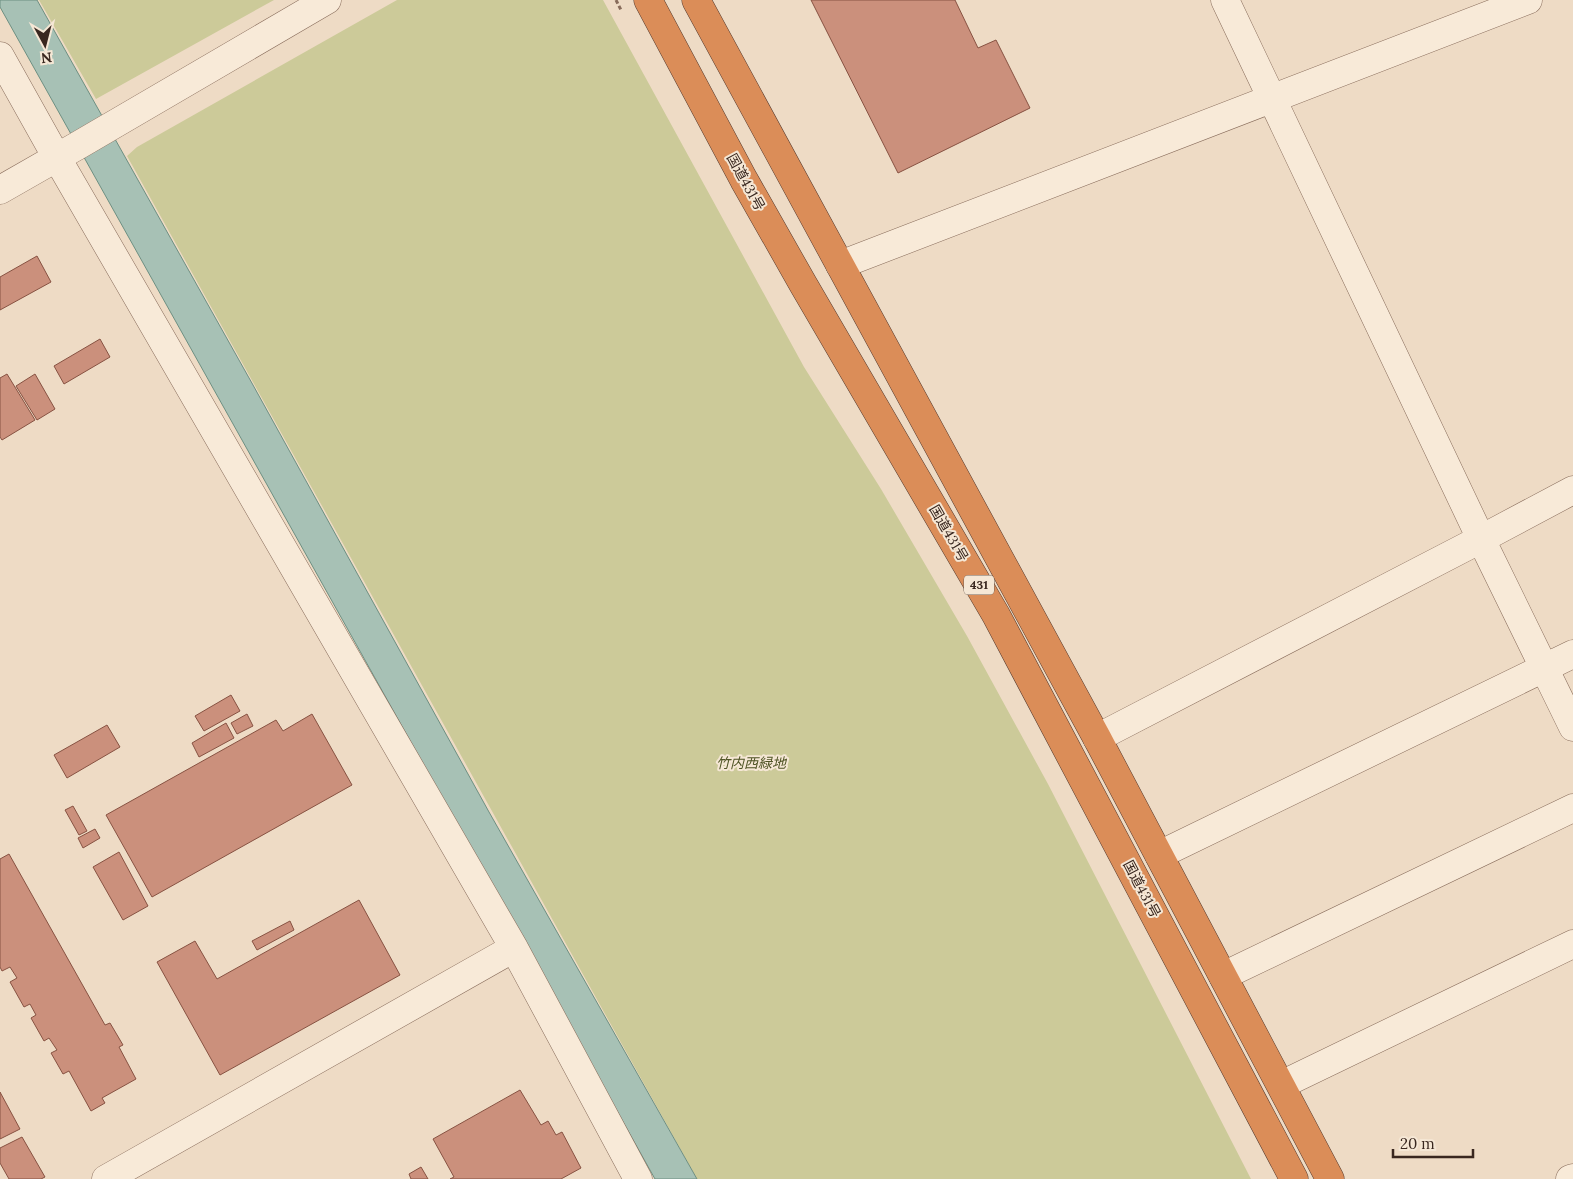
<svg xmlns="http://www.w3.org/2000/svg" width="1573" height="1179" font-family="Lora,'Noto Sans JP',serif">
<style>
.green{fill:#ccca99}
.water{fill:#a7c1b5;stroke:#6d8f82}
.building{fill:#cb907c;stroke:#875242}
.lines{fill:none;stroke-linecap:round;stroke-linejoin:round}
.minor-casing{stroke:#886c5b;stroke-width:29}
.highway-casing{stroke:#563b2f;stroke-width:29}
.path{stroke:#886c5b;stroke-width:3;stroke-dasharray:4 2.5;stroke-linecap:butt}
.minor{stroke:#f8ead8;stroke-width:28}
.highway{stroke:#db8d58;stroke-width:28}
.labels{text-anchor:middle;stroke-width:4;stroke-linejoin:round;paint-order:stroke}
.shield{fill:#f5e7d5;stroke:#716156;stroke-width:1}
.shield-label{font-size:12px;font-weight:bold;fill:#39271f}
.street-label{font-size:14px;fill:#39271f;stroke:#f5e7d5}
.park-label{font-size:14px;font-style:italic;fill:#505526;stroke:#f5e7d5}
</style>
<rect width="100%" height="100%" fill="#eedbc5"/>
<path class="green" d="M 39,0 L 274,0 L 96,99 Z
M 397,0 L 603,0 L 804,367 L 881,489 L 967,636 L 1048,784 L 1251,1179 L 697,1179 L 127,156 L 137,147 Z"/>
<path class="water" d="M 0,0 L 37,0 L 253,385 L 489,812 L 697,1179 L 655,1179 L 0,7 Z"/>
<path class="building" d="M 811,0 L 955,0 L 978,48 L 996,40 L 1030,108 L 898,173 Z
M 37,256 L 51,282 L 0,310 L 0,277 Z
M 100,339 L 110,357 L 64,384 L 54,366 Z
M 7,374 L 35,420 L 2,440 L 0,437 L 0,378 Z
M 35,374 L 55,409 L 37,420 L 16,386 Z
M 231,695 L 240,711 L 204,731 L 195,716 Z
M 247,714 L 253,726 L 237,734 L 231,723 Z
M 312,714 L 352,785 L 152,897 L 106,815 L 276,720 L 283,731 Z
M 226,723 L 234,738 L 199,757 L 192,743 Z
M 107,725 L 120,747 L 67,778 L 54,755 Z
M 73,806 L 87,831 L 79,835 L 65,810 Z
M 95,829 L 100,838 L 83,848 L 78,838 Z
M 119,852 L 148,906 L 123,920 L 93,867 Z
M 9,854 L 105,1025 L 110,1023 L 123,1045 L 119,1047 L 136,1079 L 102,1098 L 105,1103 L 91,1111 L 69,1071 L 63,1074 L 51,1053 L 57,1050 L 49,1038 L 44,1041 L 31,1018 L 36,1015 L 30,1004 L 24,1007 L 10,982 L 17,978 L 10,967 L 2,971 L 0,967 L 0,859 Z
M 359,900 L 400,975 L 220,1075 L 157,962 L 195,941 L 217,979 Z
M 290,921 L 294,930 L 257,950 L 252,941 Z
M 520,1090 L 541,1125 L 548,1121 L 556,1135 L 562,1132 L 581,1168 L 561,1179 L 450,1179 L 454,1177 L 433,1139 Z
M 0,1092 L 20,1129 L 0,1139 Z
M 22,1137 L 45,1177 L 41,1179 L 9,1179 L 0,1163 L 0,1148 Z
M 421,1167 L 428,1179 L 411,1179 L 409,1174 Z"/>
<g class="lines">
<g class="minor-casing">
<path id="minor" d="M 1225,0 L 1481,539 L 1573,727
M 0,56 L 57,158 L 514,948 L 638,1179
M 0,190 L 77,146 L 327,0
M 840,265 L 1528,0
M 1097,738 L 1481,539 L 1573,490
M 1159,855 L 1573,654
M 1223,976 L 1573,808
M 1281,1085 L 1573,944
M 106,1179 L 514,948
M 1570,1179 L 1573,1178"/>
</g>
<g class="highway-casing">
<path id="highway" d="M 648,0 L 744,180 L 803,284 L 996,615 L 1294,1179
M 696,0 L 1097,738 L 1330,1179"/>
</g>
<path class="path" d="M 616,0 L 621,10"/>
<use href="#minor" class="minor"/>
<use href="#highway" class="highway"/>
</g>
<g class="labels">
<rect class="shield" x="964" y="575.5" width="30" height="19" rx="4"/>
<g class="shield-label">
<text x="979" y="589">431</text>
</g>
<g class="street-label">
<text transform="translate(746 182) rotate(61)" y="5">国道431号</text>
<text transform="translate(949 533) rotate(60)" y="5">国道431号</text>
<text transform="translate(1142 889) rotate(62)" y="5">国道431号</text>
</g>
<g class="park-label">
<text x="751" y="768">竹内西緑地</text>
</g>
</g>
<g transform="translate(45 45) rotate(173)" stroke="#f5e7d5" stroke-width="4" paint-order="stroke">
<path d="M0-4L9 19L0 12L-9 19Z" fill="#39271f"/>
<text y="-8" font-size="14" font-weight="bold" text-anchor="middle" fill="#39271f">N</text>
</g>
<path d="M1393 1149v8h80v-8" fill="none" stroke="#39271f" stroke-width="2.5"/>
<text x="1400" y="1149" font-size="15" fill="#39271f" stroke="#f5e7d5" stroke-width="4" paint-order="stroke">20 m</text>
</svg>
